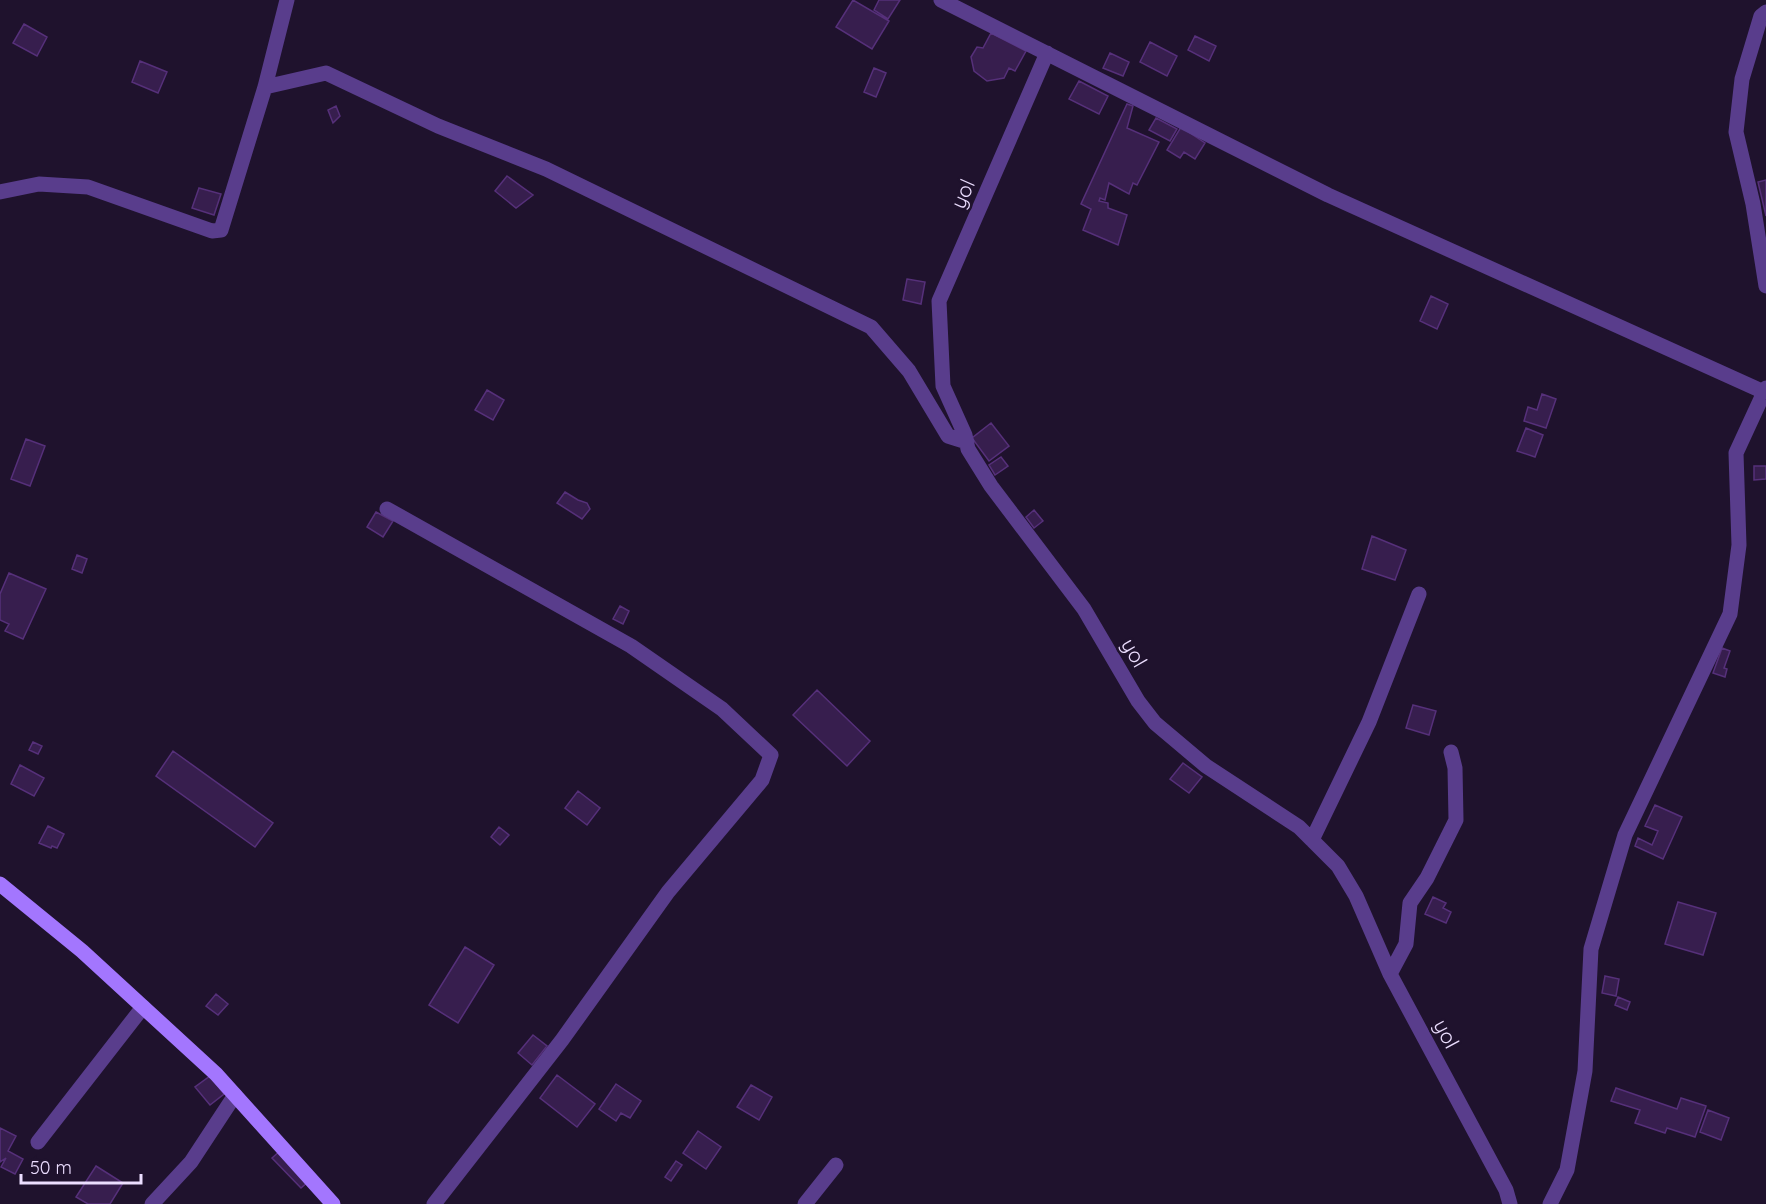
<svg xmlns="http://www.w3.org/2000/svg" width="1766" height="1204" font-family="Quicksand,sans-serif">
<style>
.building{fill:#371e4e;stroke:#56307a;stroke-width:1.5}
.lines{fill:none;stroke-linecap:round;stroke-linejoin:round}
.minor{stroke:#593d8c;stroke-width:15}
.secondary{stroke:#a376fe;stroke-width:15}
.labels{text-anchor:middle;stroke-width:5;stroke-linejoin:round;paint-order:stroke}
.street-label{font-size:21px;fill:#ecdeff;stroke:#1f122d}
</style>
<rect width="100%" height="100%" fill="#1f122d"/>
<path class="building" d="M 853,0 L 889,21 L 872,49 L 836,27 Z
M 879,0 L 900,0 L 888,19 L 874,10 Z
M 24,24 L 47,37 L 37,56 L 13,43 Z
M 991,33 L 1026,51 L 1015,71 L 1009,68 L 1004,78 L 987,81 L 974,71 L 971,57 L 977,47 L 983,48 Z
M 1195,36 L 1216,46 L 1209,61 L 1188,50 Z
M 1150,42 L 1177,56 L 1167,76 L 1140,62 Z
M 1110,53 L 1129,62 L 1123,76 L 1103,68 Z
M 140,61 L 167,72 L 158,93 L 132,82 Z
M 874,68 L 886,73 L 876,97 L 864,92 Z
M 1079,81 L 1108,96 L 1099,114 L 1069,99 Z
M 1127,104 L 1133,106 L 1127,128 L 1159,142 L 1137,185 L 1133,183 L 1129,194 L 1109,183 L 1105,200 L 1100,198 L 1099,201 L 1108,203 L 1108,208 L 1127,215 L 1118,245 L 1083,230 L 1091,209 L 1081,204 Z
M 336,106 L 340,116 L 333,123 L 328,110 Z
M 1156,118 L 1177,129 L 1170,141 L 1149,130 Z
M 1181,127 L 1205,143 L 1195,159 L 1184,152 L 1180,158 L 1167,150 Z
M 507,176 L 533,195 L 516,208 L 495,191 Z
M 1766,180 L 1766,216 L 1758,182 Z
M 199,188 L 221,194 L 214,215 L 192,208 Z
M 907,279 L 925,282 L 921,304 L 903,300 Z
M 1431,296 L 1448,304 L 1437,329 L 1420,321 Z
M 487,390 L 504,400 L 493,420 L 475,410 Z
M 1542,394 L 1556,399 L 1546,428 L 1524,421 L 1528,407 L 1537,410 Z
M 991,423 L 1009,446 L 989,461 L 972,438 Z
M 1526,428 L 1543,435 L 1535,457 L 1517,451 Z
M 26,439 L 45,446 L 30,486 L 11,479 Z
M 1001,457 L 1008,466 L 995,475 L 989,465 Z
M 1754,466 L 1766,466 L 1766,479 L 1754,480 Z
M 565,492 L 578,500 L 587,503 L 590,509 L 582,519 L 557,503 Z
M 1034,510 L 1043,521 L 1034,528 L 1026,517 Z
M 376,512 L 393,521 L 383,537 L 367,527 Z
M 1372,536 L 1406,550 L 1395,580 L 1362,569 Z
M 77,555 L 87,559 L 82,573 L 72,569 Z
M 9,573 L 46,589 L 23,639 L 5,631 L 9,624 L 0,620 L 0,594 Z
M 620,606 L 629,611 L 623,624 L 613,619 Z
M 1722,648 L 1730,651 L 1724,668 L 1727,669 L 1725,677 L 1713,673 Z
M 817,690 L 870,741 L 847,766 L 793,715 Z
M 1413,705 L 1436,711 L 1429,735 L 1406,728 Z
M 33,742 L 42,746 L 38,754 L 29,750 Z
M 173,751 L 273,823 L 255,847 L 156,776 Z
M 1183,763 L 1202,777 L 1189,793 L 1170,779 Z
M 20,765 L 44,778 L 34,796 L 11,784 Z
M 578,791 L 600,808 L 587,825 L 565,808 Z
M 1655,805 L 1682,817 L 1663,859 L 1635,846 L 1638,838 L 1652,845 L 1658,831 L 1645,826 Z
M 48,826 L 64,834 L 57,848 L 52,846 L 51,848 L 39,843 Z
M 499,827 L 509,835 L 500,845 L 491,837 Z
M 1433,897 L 1446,903 L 1443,908 L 1451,912 L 1446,923 L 1425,914 Z
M 1678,902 L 1716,913 L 1703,955 L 1665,944 Z
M 465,947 L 494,965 L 458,1023 L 429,1005 Z
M 1605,976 L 1619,979 L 1616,996 L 1602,993 Z
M 216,994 L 228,1004 L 218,1015 L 206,1006 Z
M 1618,997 L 1630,1002 L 1627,1010 L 1615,1005 Z
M 533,1035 L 547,1046 L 532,1065 L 518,1053 Z
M 557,1075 L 595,1104 L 577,1127 L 540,1098 Z
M 210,1076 L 224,1094 L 210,1105 L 195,1087 Z
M 616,1084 L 641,1101 L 630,1118 L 621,1113 L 616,1121 L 599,1109 Z
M 751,1085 L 772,1097 L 759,1120 L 737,1107 Z
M 1616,1088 L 1677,1109 L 1681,1098 L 1706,1106 L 1695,1137 L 1667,1128 L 1665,1133 L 1635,1123 L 1640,1110 L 1611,1101 Z
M 1708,1110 L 1729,1118 L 1721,1140 L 1700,1132 Z
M 0,1128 L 16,1136 L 8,1151 L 23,1159 L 15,1174 L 1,1167 L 6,1158 L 0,1162 Z
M 698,1131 L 721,1147 L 706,1169 L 683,1153 Z
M 281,1150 L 309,1181 L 301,1188 L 272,1158 Z
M 676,1161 L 682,1165 L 671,1181 L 665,1177 Z
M 96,1166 L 123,1183 L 110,1204 L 88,1204 L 76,1197 Z"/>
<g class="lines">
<path class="minor" d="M 941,0 L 1328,195 L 1764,392
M 1766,12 L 1761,16 L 1742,79 L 1736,132 L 1753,204 L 1766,286
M 1047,53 L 939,301 L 943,386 L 965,435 L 968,449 L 991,486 L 1084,609 L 1138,701 L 1155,723 L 1206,766 L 1299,827 L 1338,866 L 1356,896 L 1390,974 L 1506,1190 L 1510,1204
M 265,87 L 326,73 L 438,126 L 546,169 L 871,327 L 909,371 L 948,436 L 967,442
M 0,192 L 39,184 L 88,187 L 212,231 L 221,230 L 265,87 L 287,0
M 387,509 L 631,646 L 722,709 L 771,755 L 762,780 L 668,892 L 562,1040 L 434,1204
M 1312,840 L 1369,722 L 1419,594
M 1390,974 L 1406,944 L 1410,903 L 1427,878 L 1456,820 L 1455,768 L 1451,752
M 38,1142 L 143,1007
M 152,1204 L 191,1162 L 235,1095
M 805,1204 L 836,1165
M 1550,1204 L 1567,1170 L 1585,1071 L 1591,949 L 1625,835 L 1730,614 L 1739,545 L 1736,453 L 1766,388"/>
<path class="secondary" d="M 0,884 L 82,951 L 216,1074 L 333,1204"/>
</g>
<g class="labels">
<g class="street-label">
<text transform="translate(963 194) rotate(-66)" y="7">yol</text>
<text transform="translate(1134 653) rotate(60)" y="7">yol</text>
<text transform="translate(1446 1034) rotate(62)" y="7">yol</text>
</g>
</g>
<path d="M21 1174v9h120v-9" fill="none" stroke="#ecdeff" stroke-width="3"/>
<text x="30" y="1174" font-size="18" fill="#ecdeff" stroke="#1f122d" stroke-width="4.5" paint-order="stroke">50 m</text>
</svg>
